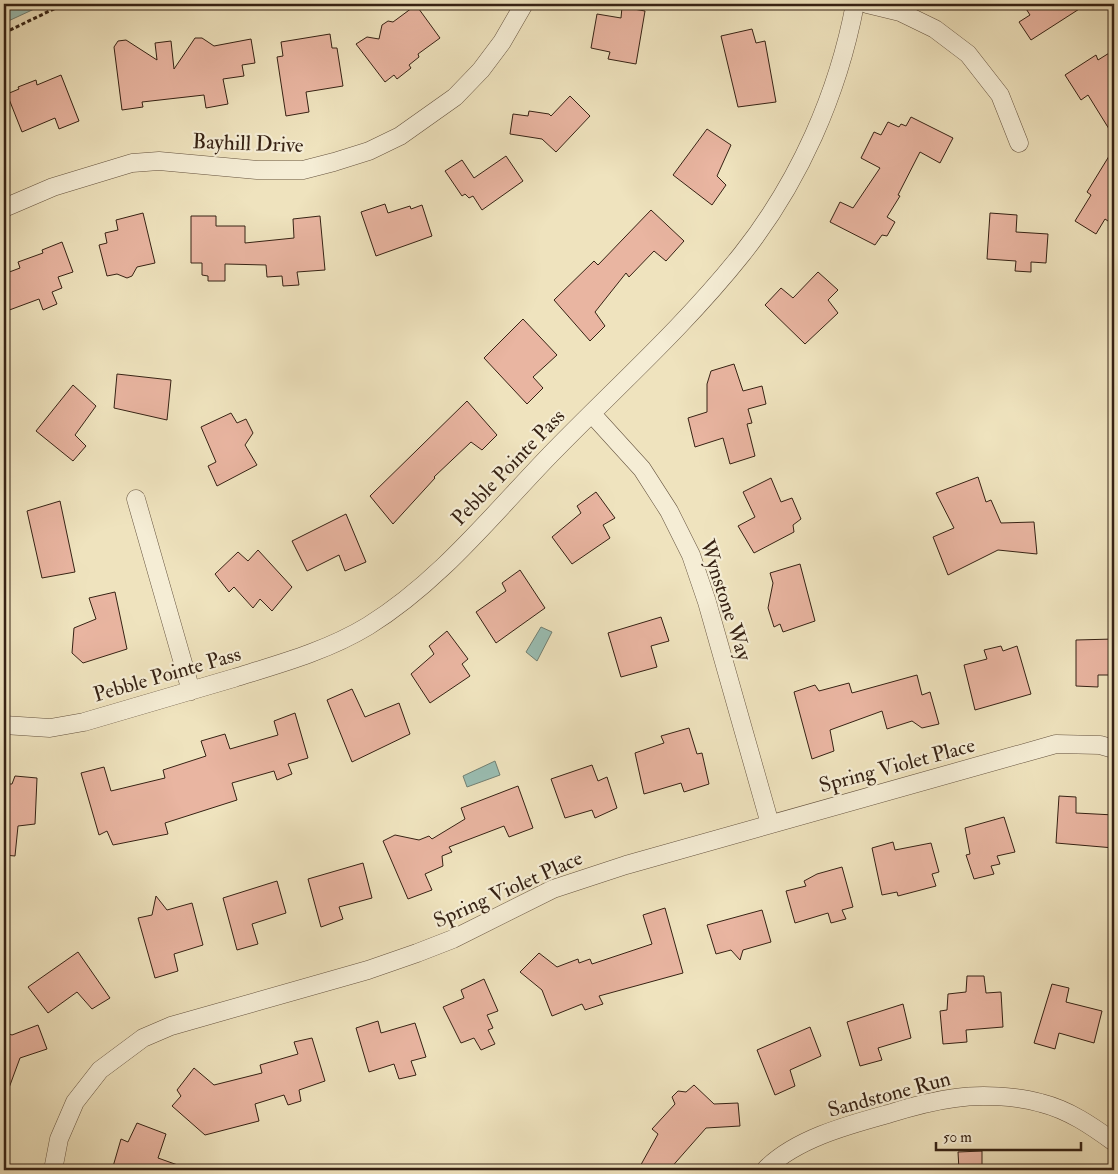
<svg xmlns="http://www.w3.org/2000/svg" width="1118" height="1174" font-family="'IM FELL Double Pica',serif">
<style>
.water{fill:#9abeb3;stroke:#728073}
.building{fill:#e9b5a1;stroke:#362214}
.lines{fill:none;stroke-linecap:round;stroke-linejoin:round}
.street-casing{stroke:#64523e;stroke-width:19}
.path{stroke:#362214;stroke-width:3;stroke-dasharray:4 2.5;stroke-linecap:butt}
.street{stroke:#f5edd5;stroke-width:18}
.labels{text-anchor:middle;stroke-width:4.5;stroke-linejoin:round;paint-order:stroke}
.street-label{font-size:21px;fill:#362214;stroke:#f5edd5}
</style>
<rect width="100%" height="100%" fill="#efe3be"/>
<filter id="stains"><feTurbulence type="fractalNoise" baseFrequency=".004" numOctaves="4"/><feColorMatrix values="0 0 0 0 .2 0 0 0 0 .09 0 0 0 0 .02 0 0 0 .5 -.17"/></filter>
<radialGradient id="worn" r=".72"><stop offset=".6" stop-color="#630" stop-opacity="0"/><stop offset="1" stop-color="#630" stop-opacity=".3"/></radialGradient>
<path class="water" d="M 4,4 L 45,4 L 4,23 Z
M 541,627 L 552,632 L 537,661 L 526,652 Z
M 495,761 L 500,775 L 467,787 L 463,776 Z"/>
<path class="building" d="M 1023,4 L 1087,4 L 1031,40 L 1019,22 L 1030,15 Z
M 416,5 L 440,38 L 418,54 L 419,57 L 409,65 L 411,68 L 397,79 L 394,75 L 385,82 L 356,44 L 367,37 L 379,39 L 382,25 L 388,21 L 393,22 Z
M 622,7 L 645,11 L 636,64 L 608,59 L 610,52 L 591,48 L 597,14 L 621,18 Z
M 752,29 L 756,43 L 765,41 L 776,102 L 738,107 L 721,36 Z
M 330,34 L 332,48 L 337,48 L 343,86 L 306,92 L 309,112 L 286,116 L 277,57 L 283,56 L 281,42 Z
M 195,38 L 202,38 L 214,46 L 251,39 L 255,63 L 242,65 L 244,76 L 223,79 L 228,104 L 206,108 L 204,95 L 142,102 L 143,107 L 122,110 L 114,47 L 118,41 L 126,40 L 157,60 L 155,43 L 171,41 L 174,69 Z
M 1114,50 L 1114,137 L 1088,95 L 1081,100 L 1065,75 L 1096,55 L 1098,60 Z
M 61,75 L 79,121 L 59,129 L 55,118 L 22,132 L 7,94 L 19,89 L 18,87 L 36,80 L 37,85 Z
M 570,96 L 590,116 L 556,152 L 542,139 L 510,134 L 513,114 L 528,116 L 529,111 L 549,114 L 551,116 Z
M 911,117 L 953,138 L 940,163 L 920,152 L 898,195 L 900,196 L 887,217 L 895,222 L 887,236 L 882,235 L 875,245 L 830,222 L 840,202 L 853,208 L 880,168 L 861,158 L 874,132 L 881,135 L 888,122 L 899,127 L 901,124 L 906,126 Z
M 707,129 L 731,145 L 717,176 L 726,185 L 712,205 L 673,175 Z
M 1114,148 L 1114,225 L 1105,219 L 1096,234 L 1075,221 L 1091,195 L 1087,192 Z
M 506,156 L 523,181 L 482,210 L 473,196 L 469,198 L 465,194 L 462,196 L 445,171 L 462,160 L 474,178 Z
M 385,204 L 388,213 L 410,206 L 411,209 L 422,205 L 432,236 L 376,256 L 361,212 Z
M 651,210 L 684,241 L 666,261 L 654,251 L 629,277 L 626,273 L 595,312 L 605,326 L 590,341 L 554,300 L 594,261 L 598,265 Z
M 143,213 L 155,263 L 137,267 L 132,276 L 127,278 L 117,274 L 107,276 L 99,245 L 107,243 L 105,233 L 118,230 L 116,220 Z
M 990,213 L 1017,215 L 1016,232 L 1048,234 L 1046,263 L 1031,262 L 1031,272 L 1015,271 L 1016,261 L 987,259 Z
M 191,216 L 216,216 L 216,226 L 245,226 L 245,243 L 294,238 L 293,219 L 320,216 L 325,270 L 297,272 L 299,285 L 283,286 L 282,276 L 267,277 L 266,265 L 225,264 L 225,281 L 208,281 L 208,276 L 202,275 L 202,263 L 191,263 Z
M 62,242 L 73,272 L 58,277 L 62,288 L 52,292 L 57,304 L 43,310 L 39,299 L 4,312 L 4,274 L 20,268 L 18,262 L 43,253 L 42,250 Z
M 818,272 L 838,290 L 828,300 L 838,313 L 805,344 L 765,305 L 781,288 L 793,298 Z
M 523,319 L 557,355 L 533,377 L 543,388 L 527,404 L 484,358 Z
M 734,364 L 743,391 L 762,386 L 766,404 L 748,409 L 752,423 L 747,424 L 755,456 L 730,464 L 723,438 L 695,447 L 688,418 L 707,412 L 707,384 L 711,371 Z
M 117,374 L 171,380 L 167,420 L 114,408 Z
M 73,385 L 96,406 L 75,435 L 86,446 L 73,461 L 36,431 Z
M 467,401 L 497,435 L 482,450 L 471,442 L 434,477 L 435,478 L 393,524 L 370,496 Z
M 231,413 L 237,423 L 246,419 L 253,433 L 245,445 L 257,465 L 217,486 L 208,466 L 216,462 L 201,427 Z
M 978,477 L 986,502 L 991,500 L 1001,523 L 1034,522 L 1037,554 L 998,550 L 948,575 L 933,537 L 954,528 L 936,493 Z
M 771,478 L 781,502 L 792,498 L 801,519 L 793,525 L 794,532 L 754,553 L 738,526 L 755,517 L 743,492 Z
M 596,492 L 615,518 L 603,525 L 610,538 L 572,564 L 552,537 L 581,513 L 577,506 Z
M 60,501 L 75,572 L 42,578 L 27,511 Z
M 346,514 L 366,562 L 345,571 L 339,555 L 307,571 L 292,541 Z
M 258,550 L 292,587 L 272,611 L 260,599 L 253,608 L 234,587 L 229,592 L 215,574 L 238,552 L 248,561 Z
M 800,564 L 815,621 L 783,632 L 780,624 L 774,627 L 768,608 L 773,583 L 770,573 Z
M 520,570 L 545,608 L 496,643 L 476,612 L 506,591 L 502,583 Z
M 115,592 L 127,649 L 83,663 L 72,653 L 74,628 L 96,619 L 89,598 Z
M 661,617 L 669,641 L 651,646 L 657,667 L 621,677 L 608,633 Z
M 447,631 L 468,659 L 462,664 L 470,676 L 430,703 L 411,674 L 434,654 L 429,646 Z
M 1114,639 L 1114,675 L 1098,675 L 1098,687 L 1076,686 L 1076,640 Z
M 1001,646 L 1003,651 L 1017,646 L 1031,694 L 975,710 L 964,665 L 987,659 L 984,650 Z
M 917,675 L 922,695 L 930,692 L 939,724 L 922,728 L 912,721 L 887,729 L 882,711 L 830,730 L 834,751 L 812,759 L 794,692 L 815,685 L 819,691 L 849,683 L 852,693 Z
M 352,689 L 365,717 L 399,703 L 410,734 L 352,762 L 327,700 Z
M 295,713 L 308,758 L 288,764 L 292,774 L 277,780 L 274,771 L 232,783 L 237,800 L 165,823 L 168,834 L 113,845 L 107,831 L 99,835 L 81,773 L 104,767 L 111,791 L 165,778 L 163,770 L 206,756 L 201,741 L 225,734 L 230,749 L 278,735 L 274,721 Z
M 689,728 L 697,754 L 702,753 L 709,784 L 684,792 L 681,783 L 644,794 L 635,753 L 664,743 L 661,736 Z
M 592,765 L 598,781 L 607,777 L 617,808 L 595,818 L 592,810 L 565,818 L 551,779 Z
M 15,776 L 37,778 L 35,824 L 18,826 L 15,856 L 4,855 L 4,784 L 12,784 Z
M 518,786 L 533,828 L 509,837 L 504,826 L 449,847 L 452,852 L 442,856 L 443,866 L 425,874 L 432,890 L 408,899 L 383,841 L 395,835 L 419,840 L 429,836 L 432,839 L 465,819 L 461,808 Z
M 1059,796 L 1076,797 L 1076,813 L 1114,815 L 1114,848 L 1056,843 Z
M 1004,817 L 1015,852 L 997,856 L 1000,864 L 991,866 L 994,874 L 974,879 L 966,855 L 970,854 L 965,828 Z
M 893,842 L 895,850 L 931,843 L 939,872 L 932,874 L 936,886 L 898,896 L 897,892 L 882,895 L 872,848 Z
M 363,863 L 372,898 L 339,907 L 343,919 L 321,927 L 308,879 Z
M 842,867 L 853,907 L 842,910 L 846,919 L 831,923 L 828,913 L 795,923 L 786,891 L 806,886 L 804,881 L 817,874 Z
M 277,881 L 286,913 L 252,924 L 258,944 L 237,950 L 223,898 Z
M 156,896 L 167,910 L 192,903 L 203,945 L 174,954 L 178,971 L 155,978 L 138,918 L 152,915 Z
M 665,908 L 683,973 L 599,996 L 603,1004 L 585,1010 L 582,1004 L 552,1016 L 542,990 L 520,972 L 539,953 L 557,967 L 578,959 L 579,963 L 590,959 L 592,964 L 652,944 L 643,915 Z
M 762,910 L 771,942 L 743,950 L 740,960 L 731,950 L 716,954 L 707,925 Z
M 78,952 L 110,998 L 92,1009 L 77,992 L 48,1013 L 28,987 Z
M 967,976 L 984,976 L 986,993 L 1001,992 L 1003,1027 L 966,1030 L 967,1042 L 943,1044 L 940,1011 L 947,1010 L 948,994 L 966,992 Z
M 484,979 L 498,1011 L 487,1015 L 493,1028 L 488,1030 L 495,1044 L 481,1050 L 474,1038 L 461,1043 L 443,1007 L 464,998 L 461,990 Z
M 1052,984 L 1069,988 L 1066,1002 L 1102,1011 L 1094,1043 L 1059,1033 L 1055,1049 L 1034,1043 Z
M 903,1004 L 911,1038 L 878,1048 L 882,1060 L 860,1066 L 847,1022 Z
M 378,1021 L 381,1033 L 415,1023 L 426,1057 L 411,1061 L 416,1075 L 399,1079 L 394,1064 L 369,1072 L 356,1028 Z
M 38,1025 L 47,1049 L 20,1058 L 6,1096 L 4,1096 L 4,1032 L 12,1035 Z
M 810,1027 L 821,1056 L 790,1070 L 795,1086 L 775,1095 L 757,1050 Z
M 312,1038 L 325,1081 L 299,1090 L 301,1101 L 288,1105 L 284,1095 L 255,1104 L 259,1121 L 205,1135 L 172,1106 L 181,1096 L 177,1090 L 194,1068 L 214,1085 L 262,1073 L 260,1065 L 298,1054 L 294,1042 Z
M 694,1085 L 714,1104 L 738,1103 L 740,1126 L 706,1128 L 669,1170 L 638,1170 L 658,1134 L 652,1129 L 675,1104 L 672,1097 L 678,1091 L 686,1092 Z
M 137,1123 L 166,1134 L 158,1158 L 186,1168 L 186,1170 L 112,1170 L 121,1139 L 128,1142 Z
M 982,1151 L 982,1170 L 959,1170 L 958,1152 Z"/>
<g class="lines">
<g class="street-casing">
<path id="street" d="M 867,4 L 900,12 L 935,29 L 968,54 L 1000,95 L 1019,143
M 4,208 L 53,187 L 132,163 L 159,161 L 257,170 L 303,170 L 334,162 L 369,151 L 400,136 L 455,97 L 481,70 L 502,42 L 524,4
M 592,414 L 642,469 L 669,511 L 691,555 L 707,602 L 770,824
M 136,499 L 191,691
M 4,725 L 50,728 L 84,722 C 134,707 184,693 234,678 C 279,664 327,651 368,626 C 439,582 492,515 550,455 C 614,389 684,327 742,254 C 799,182 838,94 855,4
M 53,1170 L 59,1139 L 75,1102 L 100,1070 L 143,1038 L 171,1026 L 368,970 L 417,953 L 453,939 L 553,889 L 626,865 L 1056,744 L 1100,745 L 1114,749
M 765,1170 C 795,1139 848,1125 888,1114 C 910,1107 932,1101 955,1098 C 980,1094 1017,1096 1041,1103 C 1069,1110 1092,1126 1114,1142"/>
</g>
<path class="path" d="M 4,33 L 64,4"/>
<use href="#street" class="street"/>
</g>
<g class="labels">
<g class="street-label">
<text transform="translate(248 143) rotate(2)" y="7">Bayhill Drive</text>
<text transform="translate(508 467) rotate(-46)" y="7">Pebble Pointe Pass</text>
<text transform="translate(726 600) rotate(72)" y="7">Wynstone Way</text>
<text transform="translate(167 674) rotate(-16)" y="7">Pebble Pointe Pass</text>
<text transform="translate(897 765) rotate(-15)" y="7">Spring Violet Place</text>
<text transform="translate(508 889) rotate(-24)" y="7">Spring Violet Place</text>
<text transform="translate(889 1094) rotate(-15)" y="7">Sandstone Run</text>
</g>
</g>
<rect width="1118" height="1174" fill="none" stroke="#efe3be" stroke-width="20"/>
<rect x="5" y="5" width="1108" height="1164" fill="none" stroke="#362214" stroke-width="2.5"/>
<rect x="10" y="10" width="1098" height="1154" fill="none" stroke="#362214"/>
<path d="M936 1142v8h145v-8" fill="none" stroke="#362214" stroke-width="2.5"/>
<text x="943" y="1142" font-size="15" fill="#362214" stroke="#f5edd5" stroke-width="4" paint-order="stroke">50 m</text>
<rect width="100%" height="100%" filter="url(#stains)"/>
<rect width="100%" height="100%" fill="url(#worn)"/>
</svg>
